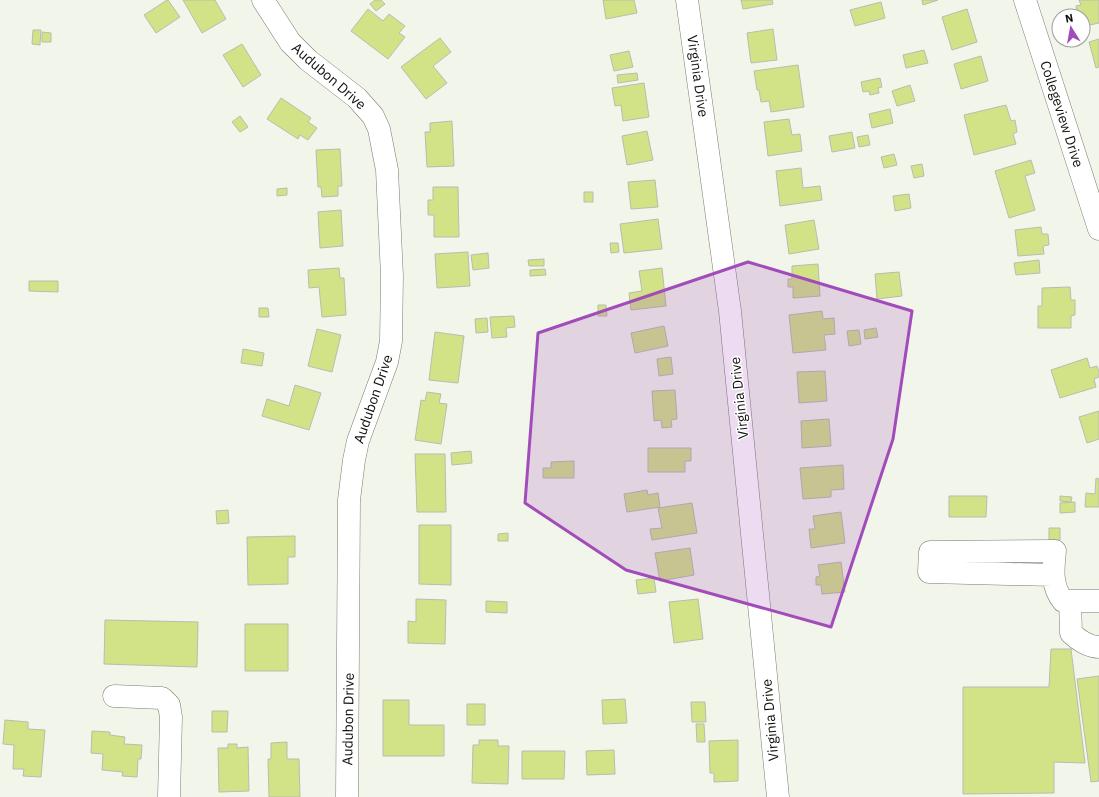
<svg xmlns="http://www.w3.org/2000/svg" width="1099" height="797" font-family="'IBM Plex Sans',sans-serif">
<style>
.building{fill:#d2e387;stroke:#b9bcb0}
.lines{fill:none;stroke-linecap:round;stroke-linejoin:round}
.minor-casing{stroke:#7a7d72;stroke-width:23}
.minor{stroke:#fff;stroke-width:22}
.marked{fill:#a14cba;fill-opacity:0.2;stroke:#a14cba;stroke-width:3;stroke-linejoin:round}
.labels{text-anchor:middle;stroke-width:3;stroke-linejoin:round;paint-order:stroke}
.street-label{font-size:14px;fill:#0e0f0b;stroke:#fff}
</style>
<rect width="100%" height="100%" fill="#f2f5e9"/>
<path class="building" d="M 167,0 L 168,0 L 180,17 L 156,33 L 144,15 Z
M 183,0 L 215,0 L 226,19 L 202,33 Z
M 375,0 L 381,0 L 385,4 L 376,11 L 370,4 Z
M 603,0 L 634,0 L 637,13 L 606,19 Z
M 741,0 L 772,0 L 773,4 L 743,9 Z
M 922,0 L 938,0 L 923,5 Z
M 1079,0 L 1099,0 L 1099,23 L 1085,26 L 1083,16 L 1078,16 L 1076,6 L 1081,5 Z
M 881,2 L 885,18 L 855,26 L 850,10 Z
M 368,9 L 383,21 L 389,14 L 405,26 L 399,33 L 405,37 L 388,59 L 351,31 Z
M 967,9 L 977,42 L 952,50 L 942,17 Z
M 773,29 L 777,60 L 751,63 L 747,33 Z
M 33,30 L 41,30 L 40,45 L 32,44 Z
M 42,32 L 51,33 L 51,42 L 42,42 Z
M 440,38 L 451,52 L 433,66 L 447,83 L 426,99 L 401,67 Z
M 1099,39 L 1099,67 L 1096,68 L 1089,42 Z
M 242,44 L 261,75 L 243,87 L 223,55 Z
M 924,50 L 928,63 L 906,68 L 903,55 Z
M 629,51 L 633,67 L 614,71 L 610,55 Z
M 981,56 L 988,81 L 961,89 L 954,64 Z
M 798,65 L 804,107 L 771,112 L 769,101 L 761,102 L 759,90 L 757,90 L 754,71 Z
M 637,73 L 638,80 L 618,83 L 617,75 Z
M 880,78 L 882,87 L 878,88 L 879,93 L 870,95 L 869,91 L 863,92 L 861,82 Z
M 644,83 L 649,117 L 623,121 L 621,105 L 615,106 L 612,88 Z
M 910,85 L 915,101 L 897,106 L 892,91 Z
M 281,98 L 311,118 L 308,122 L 317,128 L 308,140 L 300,135 L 298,139 L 267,119 Z
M 1006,105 L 1011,121 L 1015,120 L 1017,132 L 1013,134 L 1016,144 L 974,155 L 964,115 Z
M 890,109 L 893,123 L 872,128 L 869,114 Z
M 240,116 L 248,127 L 240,132 L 232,122 Z
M 789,119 L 792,135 L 800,134 L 802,151 L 768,156 L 764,122 Z
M 452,121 L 454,166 L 427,167 L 425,132 L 430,132 L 430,123 Z
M 647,131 L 653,160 L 627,165 L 622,136 Z
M 852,132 L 855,148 L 832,152 L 829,136 Z
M 868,135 L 870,145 L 859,147 L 857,137 Z
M 340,149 L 342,186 L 338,186 L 338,196 L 322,197 L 321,187 L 318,187 L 316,150 Z
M 894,154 L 897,165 L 884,168 L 881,157 Z
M 1031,160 L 1035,173 L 1025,176 L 1035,210 L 1009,218 L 995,171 Z
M 922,164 L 924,176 L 914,178 L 911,166 Z
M 801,168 L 803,188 L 820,186 L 822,200 L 780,206 L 776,171 Z
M 655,180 L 658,207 L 631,209 L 628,182 Z
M 433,187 L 458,187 L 459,237 L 434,237 L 434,215 L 428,215 L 428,200 L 433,200 Z
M 287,188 L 287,195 L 277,196 L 277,189 Z
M 584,192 L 593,192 L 593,202 L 584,202 Z
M 909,194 L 911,208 L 895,211 L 893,196 Z
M 341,210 L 343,246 L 320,248 L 318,212 Z
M 658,219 L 662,249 L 624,253 L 620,224 Z
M 814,220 L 819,249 L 789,254 L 785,225 Z
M 1041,227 L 1042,234 L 1048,234 L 1049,245 L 1043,246 L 1044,254 L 1018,256 L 1015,230 Z
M 610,243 L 618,243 L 619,252 L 611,253 Z
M 468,252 L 470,286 L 437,288 L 435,254 Z
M 488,253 L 489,268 L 473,270 L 471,255 Z
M 544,259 L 544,266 L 529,266 L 528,260 Z
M 1039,260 L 1040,273 L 1016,275 L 1014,263 Z
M 818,264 L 820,296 L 793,298 L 793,287 L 788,287 L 788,279 L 792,279 L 792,266 Z
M 339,268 L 340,278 L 344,278 L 346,315 L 322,317 L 319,287 L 309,288 L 308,270 Z
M 662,268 L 666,306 L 631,310 L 629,293 L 642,291 L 639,271 Z
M 545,269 L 546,275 L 530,276 L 530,270 Z
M 899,272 L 902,296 L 877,299 L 875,274 Z
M 29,281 L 58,281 L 58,292 L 29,291 Z
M 1070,287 L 1071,300 L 1075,300 L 1075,315 L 1071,316 L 1071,328 L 1038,328 L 1038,306 L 1042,306 L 1042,288 Z
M 598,305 L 606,305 L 607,316 L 598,316 Z
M 259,308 L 268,308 L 269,317 L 259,317 Z
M 822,311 L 823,319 L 834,318 L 835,334 L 824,335 L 826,350 L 793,353 L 789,315 Z
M 514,316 L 515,327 L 506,328 L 507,337 L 492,338 L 490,317 Z
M 487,318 L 488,332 L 476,333 L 475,319 Z
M 664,326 L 668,346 L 635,353 L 631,333 Z
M 876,328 L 878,337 L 865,339 L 864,330 Z
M 317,329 L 341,335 L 332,372 L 308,366 Z
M 859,330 L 861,344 L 849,346 L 847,331 Z
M 435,332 L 464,336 L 458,383 L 429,380 Z
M 243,349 L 264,353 L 262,366 L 241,363 Z
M 671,357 L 673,374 L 659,376 L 657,359 Z
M 1087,358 L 1090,368 L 1097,366 L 1099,372 L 1099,377 L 1094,379 L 1096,387 L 1060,398 L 1051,370 Z
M 825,371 L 827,401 L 799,403 L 797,372 Z
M 295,385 L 321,393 L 309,430 L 262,416 L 267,399 L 289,406 Z
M 675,390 L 677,419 L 671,420 L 672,427 L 662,428 L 661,420 L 654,421 L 652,391 Z
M 427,392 L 441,394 L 439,403 L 447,404 L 441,444 L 415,440 L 421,400 L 425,401 Z
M 1099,411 L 1099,439 L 1087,443 L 1079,417 Z
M 829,419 L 831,446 L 802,448 L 801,421 Z
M 648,448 L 691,448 L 691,461 L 685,461 L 685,472 L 648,472 Z
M 471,451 L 472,463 L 452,465 L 451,453 Z
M 415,454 L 445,454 L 446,512 L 417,512 Z
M 574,461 L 574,478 L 543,478 L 543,468 L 551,468 L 551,462 Z
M 843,465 L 844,489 L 831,490 L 831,497 L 803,499 L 800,468 Z
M 1096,478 L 1099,479 L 1099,507 L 1085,507 L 1086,493 L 1095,494 Z
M 647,490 L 648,495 L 658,493 L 660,507 L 627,512 L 624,494 Z
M 949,496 L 987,496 L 986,517 L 949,517 Z
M 1060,496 L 1072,497 L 1071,502 L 1060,501 Z
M 1075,502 L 1075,512 L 1060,513 L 1060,503 Z
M 692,503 L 697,533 L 652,540 L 650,529 L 662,528 L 658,508 Z
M 228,510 L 229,523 L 217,524 L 216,511 Z
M 841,512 L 845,543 L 811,548 L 809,529 L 815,529 L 813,516 Z
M 419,525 L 451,525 L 451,585 L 419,584 Z
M 1049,528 L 1060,528 L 1060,540 L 1049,540 Z
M 508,533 L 508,541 L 498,541 L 498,534 Z
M 295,536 L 295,557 L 288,557 L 288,584 L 248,585 L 247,537 Z
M 690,548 L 694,575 L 660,581 L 655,553 Z
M 841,562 L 845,592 L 822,594 L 821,585 L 816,585 L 816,577 L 820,576 L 818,565 Z
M 654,578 L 656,592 L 638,594 L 636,580 Z
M 416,599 L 446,600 L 445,644 L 408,643 L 408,621 L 416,622 Z
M 698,599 L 703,639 L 674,643 L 669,602 Z
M 486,601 L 507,602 L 507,613 L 486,612 Z
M 105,620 L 198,622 L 197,667 L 104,664 Z
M 245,624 L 288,624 L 288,671 L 245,671 Z
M 1051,649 L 1071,649 L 1085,763 L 1054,762 L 1054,793 L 963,794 L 963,687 L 1049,687 Z
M 1099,676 L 1099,781 L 1091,782 L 1077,679 Z
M 625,699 L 627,723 L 603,724 L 602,700 Z
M 383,700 L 409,700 L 409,725 L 444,725 L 444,756 L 383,756 Z
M 691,702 L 705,702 L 706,722 L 692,722 Z
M 467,704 L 485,704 L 485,725 L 467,725 Z
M 212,711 L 228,711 L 227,732 L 212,732 Z
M 5,720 L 28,722 L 28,729 L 45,730 L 41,777 L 23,776 L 24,769 L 13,769 L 14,745 L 3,744 Z
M 696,724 L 704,724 L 705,742 L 697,742 Z
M 92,731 L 110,732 L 110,735 L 125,737 L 124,744 L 142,745 L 141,759 L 138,759 L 137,777 L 122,776 L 123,772 L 102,770 L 103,754 L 91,753 Z
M 479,740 L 498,740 L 498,746 L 509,746 L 508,784 L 472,783 L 473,745 L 479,745 Z
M 738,740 L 738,781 L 714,782 L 714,773 L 710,773 L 709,741 Z
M 287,742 L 287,759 L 299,759 L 300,797 L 269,797 L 268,759 L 271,759 L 271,743 Z
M 228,744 L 237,744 L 237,748 L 248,747 L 249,791 L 219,792 L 218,748 L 228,748 Z
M 614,750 L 615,774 L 587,775 L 586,751 Z
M 522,751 L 565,751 L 564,779 L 522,779 Z"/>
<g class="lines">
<g class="minor-casing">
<path id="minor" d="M 263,0 L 290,42 L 308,60 L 357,98 L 373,116 L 379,129 L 387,170 L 392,276 L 391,341 L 387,362 L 358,441 L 354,460 L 349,500 L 347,797
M 687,0 L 730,311 L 778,797
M 1025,0 L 1099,229
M 1053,575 L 929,572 L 930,552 L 1055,551 C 1053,569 1051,586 1063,601 L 1099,601
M 1070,601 L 1071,633 C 1078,640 1089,647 1099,647
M 114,696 L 162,698 L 169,705 L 171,717 L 169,797"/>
</g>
<use href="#minor" class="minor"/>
</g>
<path class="marked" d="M 748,262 L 912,311 L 893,439 L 831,627 L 626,570 L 525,503 L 538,333 Z"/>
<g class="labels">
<g class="street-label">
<text transform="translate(329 76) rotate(41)" y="5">Audubon Drive</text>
<text transform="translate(698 76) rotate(82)" y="5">Virginia Drive</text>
<text transform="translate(1062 114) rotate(72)" y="5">Collegeview Drive</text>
<text transform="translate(739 398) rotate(-96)" y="5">Virginia Drive</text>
<text transform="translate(373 399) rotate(-71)" y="5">Audubon Drive</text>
<text transform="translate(348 719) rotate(-89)" y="5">Audubon Drive</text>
<text transform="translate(770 720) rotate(-95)" y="5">Virginia Drive</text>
</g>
</g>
<g transform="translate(1071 28) rotate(349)"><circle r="19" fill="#ffffff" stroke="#9f9f9d"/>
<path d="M0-3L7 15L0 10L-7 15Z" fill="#a14cba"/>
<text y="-6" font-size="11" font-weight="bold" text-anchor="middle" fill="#0e0f0b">N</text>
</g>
</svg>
